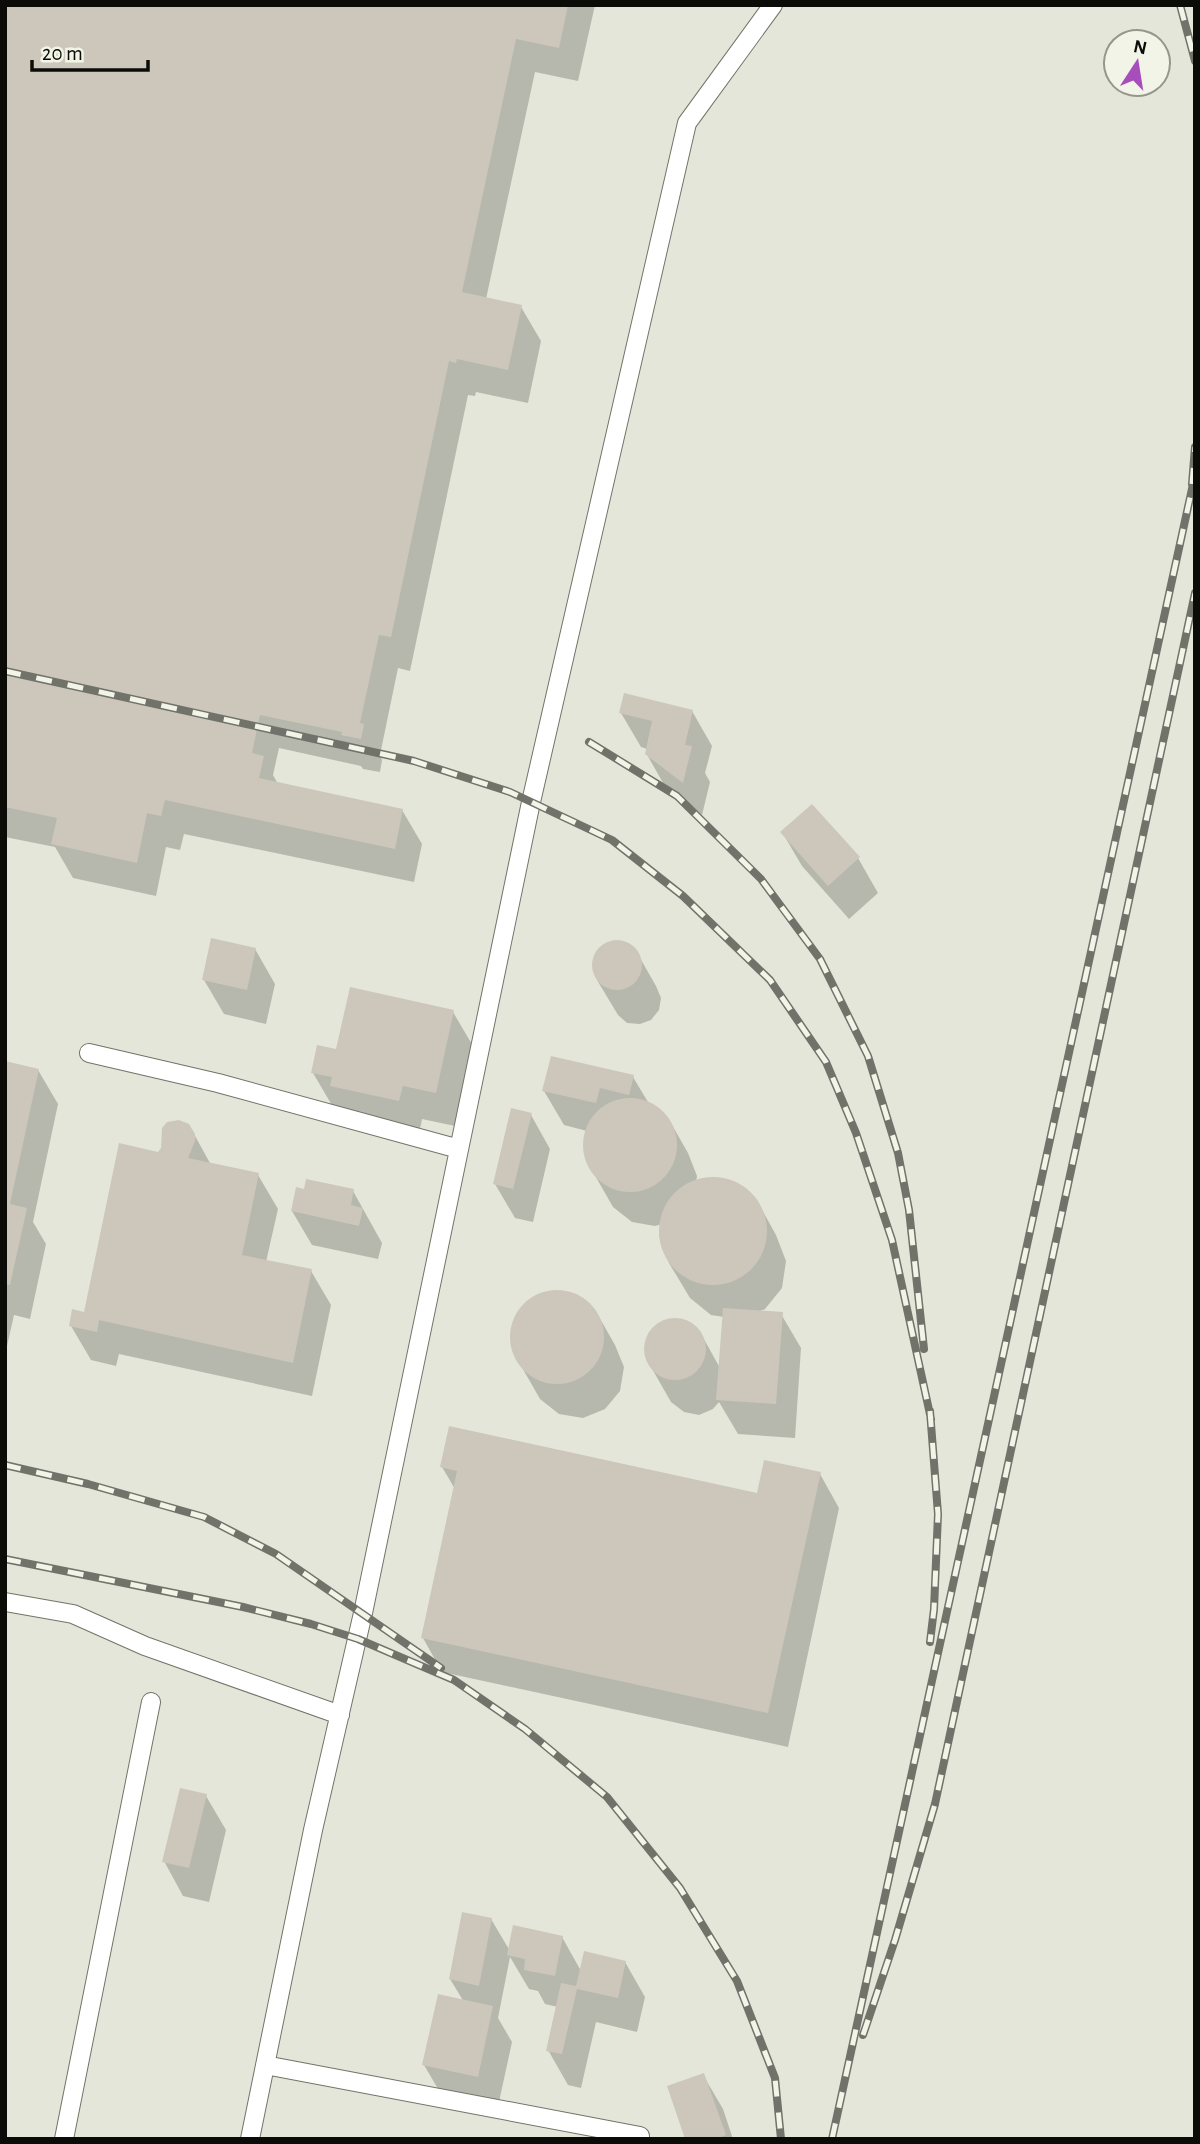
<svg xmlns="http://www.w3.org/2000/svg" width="1200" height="2144" font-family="'Alegreya Sans',sans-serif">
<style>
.shadow{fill:#0003}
.building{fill:#cdc7bb}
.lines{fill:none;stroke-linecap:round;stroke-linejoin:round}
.lane-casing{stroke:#727468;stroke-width:20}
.lane{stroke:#fff;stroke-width:18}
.rail-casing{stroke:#71736b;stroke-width:8}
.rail{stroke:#f1f4e6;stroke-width:5;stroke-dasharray:16;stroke-linecap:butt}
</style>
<rect width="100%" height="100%" fill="#e4e6d9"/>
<path class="shadow" d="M 5,5 L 595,5 L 578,81 L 535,72 L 486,299 L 521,307 L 541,341 L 528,403 L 476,392 L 475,396 L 468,395 L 410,671 L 398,668 L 380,755 L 382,760 L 380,772 L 363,769 L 361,766 L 279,748 L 273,775 L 278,784 L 402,810 L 422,844 L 414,882 L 184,834 L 180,850 L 166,847 L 156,896 L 73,878 L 55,847 L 5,837 Z
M 692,711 L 712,746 L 705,773 L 710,782 L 702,815 L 666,788 L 646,753 L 647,749 L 641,747 L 621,713 Z
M 812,806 L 858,858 L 878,893 L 849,919 L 802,866 L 782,832 Z
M 614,942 L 626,943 L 636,951 L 656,986 L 661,998 L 659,1010 L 651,1020 L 640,1024 L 627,1023 L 618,1015 L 597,980 L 593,968 L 595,956 L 603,946 Z
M 255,949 L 275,984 L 266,1024 L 224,1014 L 204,980 Z
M 453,1012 L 473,1046 L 455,1126 L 422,1119 L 419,1134 L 333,1107 L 313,1073 L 337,1051 Z
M 5,1063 L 38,1070 L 58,1104 L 33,1222 L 46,1244 L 30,1319 L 14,1315 L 5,1355 Z
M 633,1077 L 648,1102 L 668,1118 L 688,1153 L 697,1176 L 696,1182 L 707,1178 L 734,1182 L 756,1199 L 776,1235 L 786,1261 L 782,1288 L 765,1309 L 757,1312 L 781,1314 L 801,1348 L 795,1438 L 738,1434 L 719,1402 L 713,1409 L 699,1415 L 684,1412 L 671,1402 L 651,1367 L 646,1352 L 648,1338 L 658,1326 L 672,1320 L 687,1323 L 700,1332 L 720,1368 L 724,1317 L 711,1315 L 690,1298 L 669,1263 L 659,1236 L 662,1224 L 655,1226 L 632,1222 L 613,1207 L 593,1172 L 584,1149 L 587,1131 L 564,1125 L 544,1091 Z
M 531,1115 L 550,1149 L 533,1222 L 515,1218 L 495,1184 Z
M 194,1134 L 211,1165 L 258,1175 L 278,1209 L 266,1262 L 311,1271 L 331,1305 L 312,1396 L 119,1354 L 116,1366 L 91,1360 L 71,1326 L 85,1314 L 158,1154 Z
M 353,1191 L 382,1243 L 378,1259 L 312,1245 L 292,1211 Z
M 552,1291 L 576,1294 L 595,1310 L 615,1345 L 624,1367 L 620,1391 L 605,1409 L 583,1418 L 559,1414 L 540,1399 L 520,1364 L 511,1341 L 515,1318 L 530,1299 Z
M 442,1467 L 759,1495 L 820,1474 L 839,1508 L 788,1747 L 442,1672 L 423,1638 L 455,1489 Z
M 206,1796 L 226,1830 L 209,1902 L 183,1896 L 164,1861 Z
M 491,1919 L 510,1951 L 562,1937 L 581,1971 L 625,1962 L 645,1997 L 637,2032 L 596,2022 L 581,2088 L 568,2085 L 548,2050 L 558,2007 L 545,2004 L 538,1991 L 529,1989 L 510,1957 L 498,2018 L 512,2042 L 497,2111 L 444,2099 L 424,2065 L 464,2002 L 450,1979 Z
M 703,2075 L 723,2109 L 733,2139 L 687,2139 Z"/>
<path class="building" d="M 5,5 L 568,5 L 559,48 L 516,39 L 462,292 L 522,305 L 508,370 L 457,359 L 456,363 L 449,361 L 391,637 L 379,635 L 360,723 L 364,724 L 361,739 L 341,735 L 342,732 L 260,715 L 252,753 L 264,756 L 259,778 L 403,809 L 395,849 L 165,800 L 161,816 L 147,813 L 137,863 L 51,844 L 57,818 L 5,807 Z
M 624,693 L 693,710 L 685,745 L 692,746 L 683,783 L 645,754 L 652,721 L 619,713 Z
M 812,804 L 860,857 L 828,886 L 780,832 Z
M 211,938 L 256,948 L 247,990 L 202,980 Z
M592 965a25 25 0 1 1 50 0a25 25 0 1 1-50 0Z
M 350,987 L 454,1010 L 436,1093 L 403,1086 L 399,1101 L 330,1086 L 332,1077 L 311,1073 L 317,1045 L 336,1049 Z
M 551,1056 L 634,1075 L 629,1095 L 600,1088 L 596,1103 L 542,1091 Z
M 5,1061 L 39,1069 L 10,1204 L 27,1208 L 10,1285 L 5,1284 Z
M583 1145a47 47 0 1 1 94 0a47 47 0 1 1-94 0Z
M 511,1108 L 532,1113 L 513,1189 L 493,1184 Z
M 179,1120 L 189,1124 L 195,1134 L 195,1141 L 188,1158 L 259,1173 L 242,1255 L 312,1269 L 293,1363 L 99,1320 L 97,1332 L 69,1326 L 72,1309 L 84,1312 L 119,1143 L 158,1152 L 161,1148 L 162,1128 L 167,1122 Z
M659 1231a54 54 0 1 1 108 0a54 54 0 1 1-108 0Z
M 306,1179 L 354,1189 L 351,1205 L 363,1208 L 359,1226 L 291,1211 L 296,1187 L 304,1189 Z
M510 1337a47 47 0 1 1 94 0a47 47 0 1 1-94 0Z
M 723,1308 L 783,1312 L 776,1404 L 716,1400 Z
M644 1349a31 31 0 1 1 62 0a31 31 0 1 1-62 0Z
M 449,1426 L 757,1493 L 764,1460 L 821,1472 L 768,1713 L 421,1638 L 457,1471 L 440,1467 Z
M 180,1788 L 207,1794 L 189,1868 L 162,1862 Z
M 462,1912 L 492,1918 L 479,1986 L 449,1979 Z
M 513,1925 L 563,1936 L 555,1976 L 524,1970 L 525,1959 L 507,1955 Z
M 584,1951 L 626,1961 L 618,1998 L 577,1989 L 562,2054 L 546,2051 L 561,1983 L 576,1986 Z
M 438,1994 L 493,2006 L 478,2077 L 422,2065 Z
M 704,2073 L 726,2135 L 715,2139 L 685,2139 L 667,2086 Z"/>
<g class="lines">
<g class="lane-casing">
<path id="lane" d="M 89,1053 L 218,1083 L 459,1149
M 5,1602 L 73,1614 L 145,1646 L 340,1715
M 265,2065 L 640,2136
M 64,2139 L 151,1702
M 250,2139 L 313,1830 L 363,1613 L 531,802 L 687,123 L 773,5"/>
</g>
<use href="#lane" class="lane"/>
<g class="rail-casing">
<path id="rail" d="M 1180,5 L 1195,61
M 1192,484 L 1195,447
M 5,671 L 414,761 L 510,792 L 612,840 L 683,896 L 770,980 L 826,1062 L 856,1133 L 892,1240 L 931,1419
M 589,742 L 677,796 L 761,879 L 820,959 L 868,1056 L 898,1153 L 909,1210 L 924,1349
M 930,1411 L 938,1514 L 934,1609 L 930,1642
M 5,1465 L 88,1484 L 204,1517 L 276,1554 L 441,1668
M 5,1559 L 243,1607 L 311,1624 L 358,1639 L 454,1680 L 525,1729 L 607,1797 L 680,1888 L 737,1981 L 775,2078 L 781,2139
M 863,2035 L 895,1940 L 935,1804 L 1195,593
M 832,2139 L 1195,475"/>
</g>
<use href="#rail" class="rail"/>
</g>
<rect width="1200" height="2144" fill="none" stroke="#0b0c08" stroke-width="14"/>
<g transform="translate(1137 63) rotate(12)"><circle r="33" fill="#f1f4e6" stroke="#95978d" stroke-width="2"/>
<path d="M0-5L12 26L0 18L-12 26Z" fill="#a54ebc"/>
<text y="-10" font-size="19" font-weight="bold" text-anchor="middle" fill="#0b0c08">N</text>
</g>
<path d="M32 60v10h116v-10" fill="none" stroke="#0b0c08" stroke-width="3.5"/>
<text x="42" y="60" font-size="21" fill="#0b0c08" stroke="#f1f4e6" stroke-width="5" paint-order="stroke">20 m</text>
</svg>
